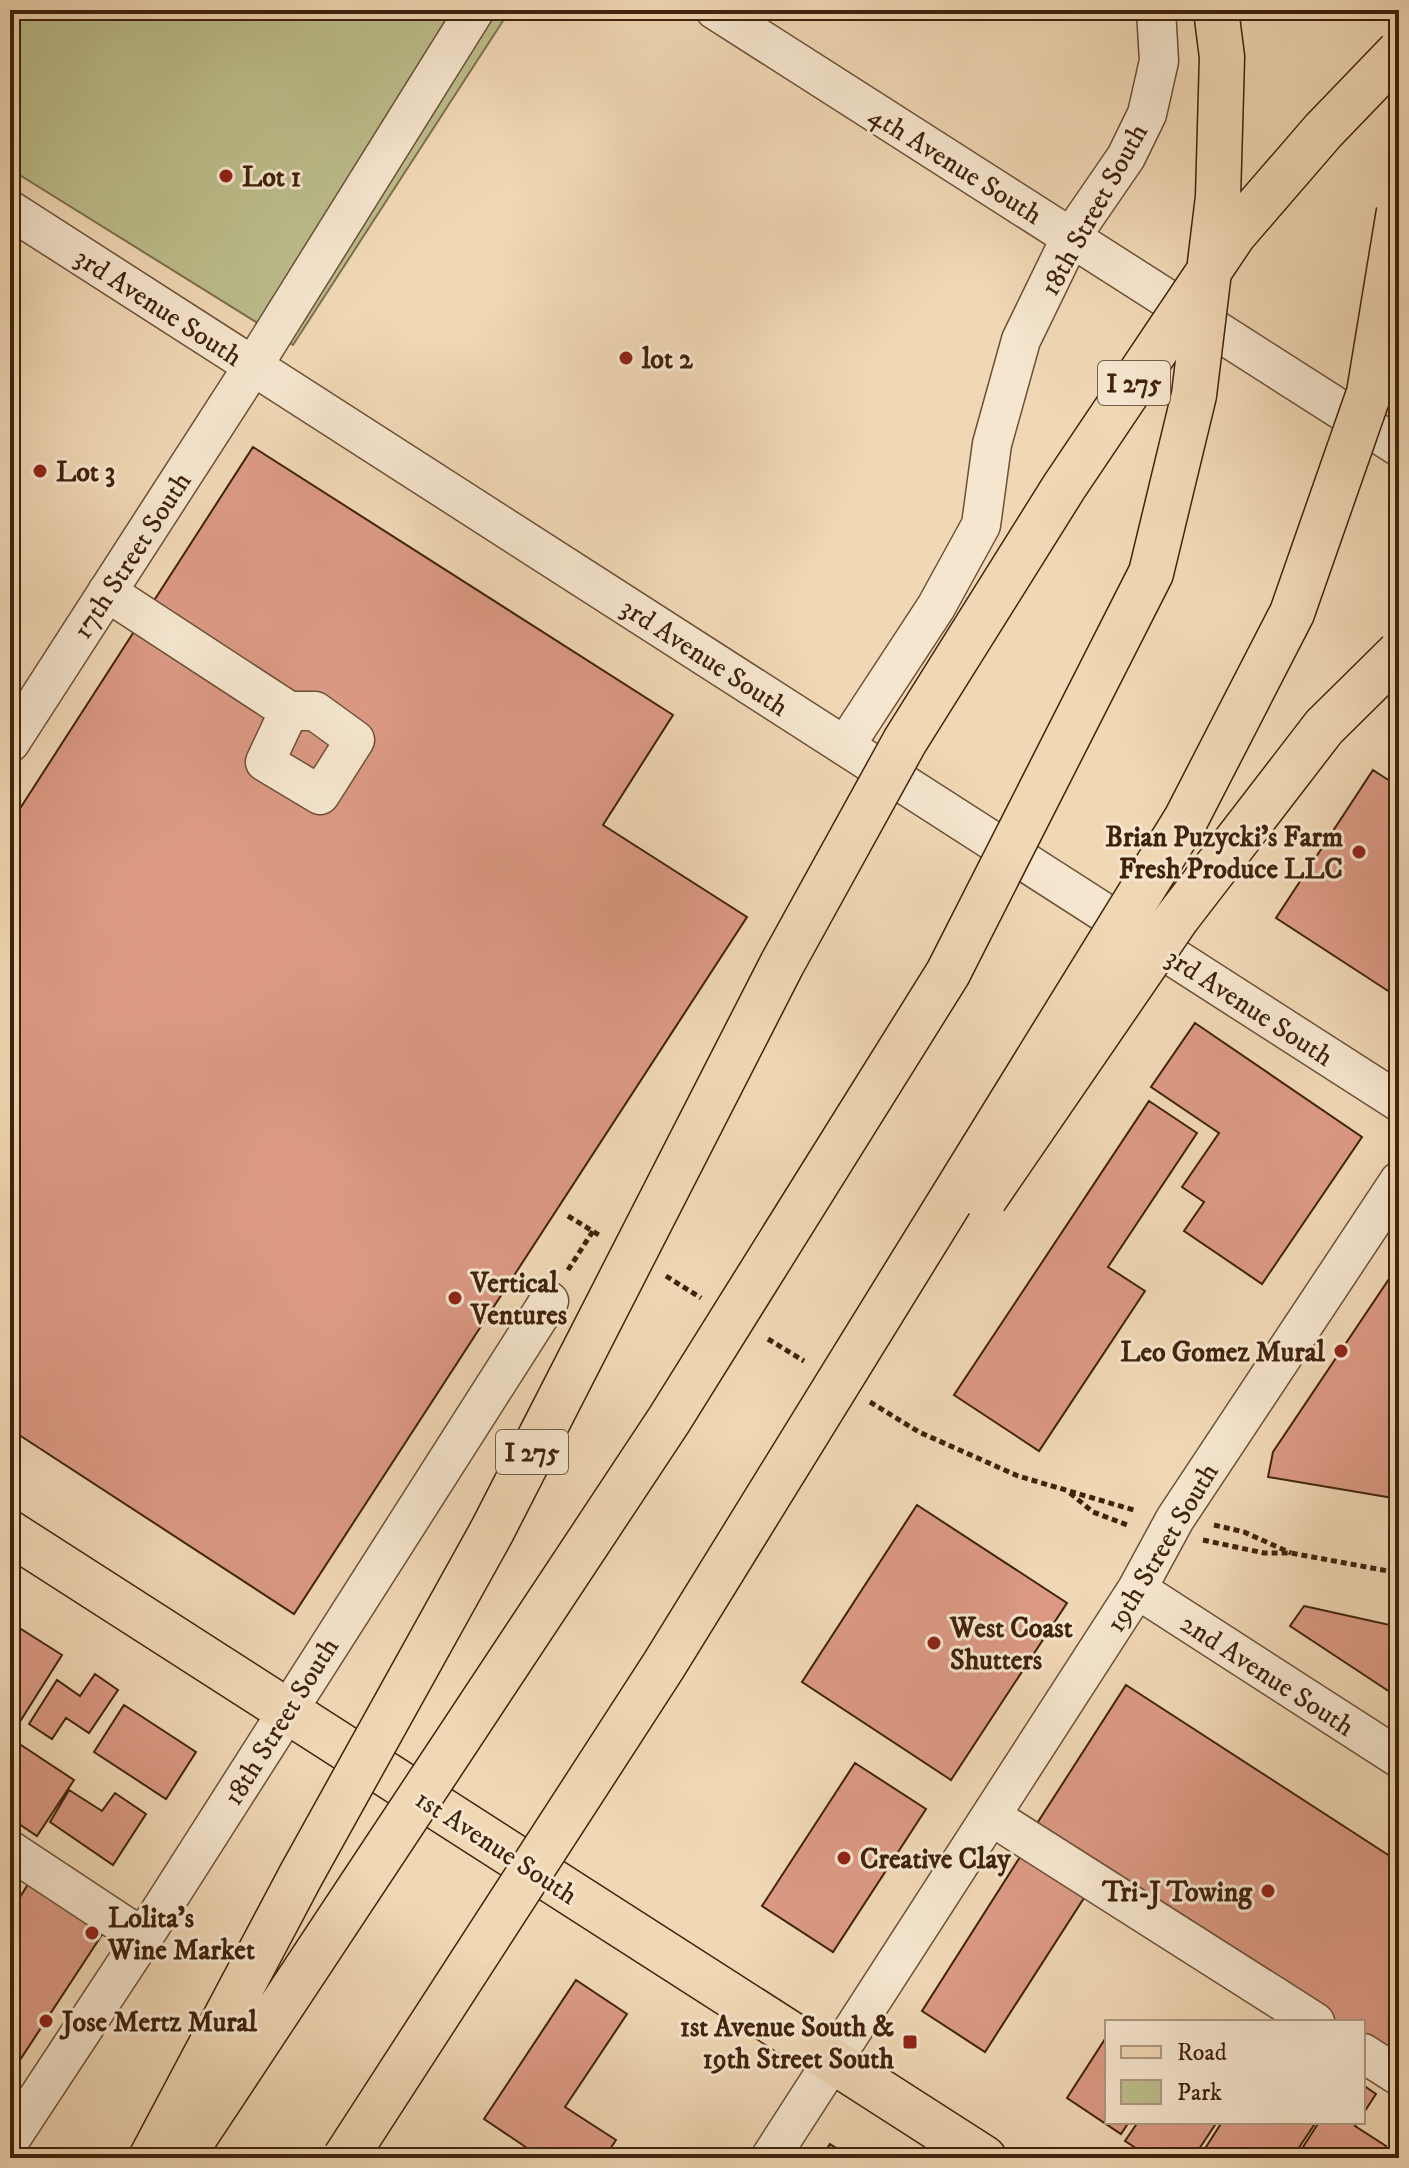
<svg xmlns="http://www.w3.org/2000/svg" width="1409" height="2168" font-family="'IM FELL DW Pica',serif">
<style>
.green{fill:#bcbe8c;stroke:#7e704c;stroke-width:2}
.building{fill:#dc9a84;stroke:#40220c;stroke-width:2}
.lines{fill:none;stroke-linecap:round;stroke-linejoin:round}
.minor-casing{stroke:#6c5036;stroke-width:41}
.major-casing{stroke:#40220c;stroke-width:47}
.path{stroke:#40220c;stroke-width:5;stroke-dasharray:6 4;stroke-linecap:butt}
.minor{stroke:#f6e6cf;stroke-width:38}
.major{stroke:#f1d8b5;stroke-width:44}
.highway-bridge-casing{stroke:#40220c;stroke-width:47;stroke-linecap:butt}
.highway-bridge{stroke:#f1d8b5;stroke-width:44}
.poi-dot{fill:#8f2418;stroke:#f6e6cf;stroke-width:3}
.labels{text-anchor:middle;stroke-width:6;stroke-linejoin:round;paint-order:stroke}
.shield{fill:#f6e6cf;stroke:#775d46;stroke-width:2}
.shield-label{font-size:26px;font-weight:bold;fill:#40220c}
.street-label{font-size:28px;fill:#40220c;stroke:#f6e6cf}
.poi-label{font-size:28px;font-weight:bold;fill:#40220c;stroke:#f6e6cf;text-anchor:start}
</style>
<rect width="100%" height="100%" fill="#f1d8b5"/>
<filter id="stains"><feTurbulence type="fractalNoise" baseFrequency=".0025" numOctaves="4"/><feColorMatrix values="0 0 0 0 .2 0 0 0 0 .09 0 0 0 0 .02 0 0 0 .5 -.17"/></filter>
<radialGradient id="worn" r=".72"><stop offset=".6" stop-color="#630" stop-opacity="0"/><stop offset="1" stop-color="#630" stop-opacity=".3"/></radialGradient>
<path class="green" d="M 10,10 L 510,10 L 293,345 L 10,169 Z"/>
<path class="building" d="M 253,447 L 673,715 L 603,825 L 747,917 L 294,1614 L 10,1429 L 10,824 Z
M 1373,770 L 1399,787 L 1399,998 L 1276,918 Z
M 1195,1023 L 1362,1137 L 1262,1284 L 1184,1231 L 1204,1202 L 1182,1187 L 1219,1133 L 1151,1087 Z
M 1149,1101 L 1197,1133 L 1108,1267 L 1145,1291 L 1039,1451 L 954,1395 Z
M 1399,1264 L 1399,1499 L 1268,1477 L 1273,1452 Z
M 917,1505 L 1067,1603 L 951,1780 L 802,1682 Z
M 1304,1606 L 1399,1627 L 1399,1698 L 1290,1626 Z
M 10,1622 L 62,1655 L 14,1731 L 10,1728 Z
M 95,1674 L 118,1690 L 89,1733 L 66,1718 L 52,1739 L 29,1724 L 57,1680 L 80,1696 Z
M 1126,1685 L 1399,1862 L 1399,2061 L 1363,2038 L 1363,2022 L 1339,2022 L 1036,1825 Z
M 124,1705 L 196,1752 L 166,1799 L 94,1752 Z
M 18,1743 L 74,1780 L 37,1836 L 10,1818 L 10,1755 Z
M 855,1763 L 926,1809 L 833,1952 L 762,1906 Z
M 69,1790 L 102,1811 L 115,1793 L 146,1814 L 113,1865 L 50,1822 Z
M 1020,1857 L 1084,1898 L 985,2052 L 922,2011 Z
M 32,1878 L 107,1927 L 18,2063 L 10,2057 L 10,1913 Z
M 576,1980 L 627,2014 L 565,2107 L 616,2140 L 604,2158 L 542,2158 L 484,2119 Z
M 1107,2036 L 1107,2122 L 1129,2122 L 1121,2134 L 1067,2098 Z
M 1363,2085 L 1376,2094 L 1363,2114 Z
M 1138,2122 L 1217,2122 L 1193,2158 L 1151,2158 L 1125,2141 Z
M 1222,2122 L 1316,2122 L 1292,2158 L 1199,2158 Z
M 1319,2122 L 1358,2122 L 1355,2126 L 1386,2146 L 1378,2158 L 1296,2158 Z
M 830,2144 L 852,2158 L 821,2158 Z"/>
<g class="lines">
<g class="minor-casing">
<path id="minor" d="M 715,10 L 1399,447
M 10,210 L 1399,1102
M 107,592 L 289,711 L 315,711 L 355,740 L 320,795 L 265,762 L 289,711
M 10,743 L 253,366 L 475,10
M 845,746 L 936,607 L 981,525 L 992,444 L 1021,340 L 1071,237 L 1126,157 L 1147,114 L 1159,61 L 1156,10
M 1137,1589 L 1399,1758
M 991,1816 L 1315,2022
M 10,1850 L 143,1938
M 1363,2053 L 1399,2076
M 10,2140 L 143,1938 L 549,1301
M 770,2158 L 1137,1589 L 1175,1519 L 1399,1181"/>
</g>
<g class="major-casing">
<path id="major" d="M 10,1533 L 984,2158"/>
</g>
<path class="path" d="M 568,1216 L 599,1235
M 568,1270 L 593,1231
M 666,1276 L 701,1298
M 768,1339 L 804,1361
M 870,1402 L 919,1432 L 1018,1476 L 1137,1511
M 1070,1493 L 1093,1512 L 1130,1526
M 1214,1525 L 1244,1532 L 1291,1553
M 1203,1540 L 1264,1553 L 1291,1553 L 1399,1573"/>
<use href="#minor" class="minor"/>
<use href="#major" class="major"/>
<g class="highway-bridge-casing">
<path id="highway-bridge" d="M 985,1198 L 1177,918 L 1324,727 L 1399,653
M 151,2158 L 301,1875 L 492,1531 L 782,964 L 905,741 L 1064,487 L 1234,234 L 1323,131 L 1399,52
M 181,2158 L 669,1420 L 948,973 L 1151,573 L 1194,395 L 1218,197 L 1222,57 L 1216,10
M 345,2158 L 664,1665 L 1186,819 L 1292,613 L 1369,393 L 1399,211"/>
</g>
<use href="#highway-bridge" class="highway-bridge"/>
</g>
<g class="poi-dot">
<circle cx="226" cy="176" r="8"/>
<circle cx="626" cy="358" r="8"/>
<circle cx="40" cy="471" r="8"/>
<circle cx="1359" cy="852" r="8"/>
<circle cx="455" cy="1298" r="8"/>
<circle cx="1341" cy="1351" r="8"/>
<circle cx="934" cy="1643" r="8"/>
<circle cx="844" cy="1858" r="8"/>
<circle cx="1268" cy="1891" r="8"/>
<circle cx="92" cy="1933" r="8"/>
<circle cx="46" cy="2021" r="8"/>
<rect x="902" y="2034" width="16" height="16" rx="4"/>
</g>
<g class="labels">
<g class="shield">
<rect x="1098" y="361" width="72" height="44" rx="6"/>
<rect x="496" y="1430" width="72" height="44" rx="6"/>
</g>
<g class="shield-label">
<text x="1134" y="392">I 275</text>
<text x="532" y="1461">I 275</text>
</g>
<g class="street-label">
<text transform="translate(956 164) rotate(32)" y="10">4th Avenue South</text>
<text transform="translate(1093 209) rotate(-61)" y="10">18th Street South</text>
<text transform="translate(159 306) rotate(33)" y="10">3rd Avenue South</text>
<text transform="translate(131 555) rotate(-57)" y="10">17th Street South</text>
<text transform="translate(705 656) rotate(33)" y="10">3rd Avenue South</text>
<text transform="translate(1250 1006) rotate(33)" y="10">3rd Avenue South</text>
<text transform="translate(1161 1547) rotate(-59)" y="10">19th Street South</text>
<text transform="translate(1268 1674) rotate(33)" y="10">2nd Avenue South</text>
<text transform="translate(280 1721) rotate(-58)" y="10">18th Street South</text>
<text transform="translate(497 1846) rotate(33)" y="10">1st Avenue South</text>
</g>
<g class="poi-label">
<text x="242" y="186">Lot 1</text>
<text x="642" y="368">lot 2</text>
<text x="56" y="481">Lot 3</text>
<text x="1343" y="846" text-anchor="end">Brian Puzycki's Farm<tspan x="1343" dy="32">Fresh Produce LLC</tspan></text>
<text x="471" y="1292">Vertical<tspan x="471" dy="32">Ventures</tspan></text>
<text x="1325" y="1361" text-anchor="end">Leo Gomez Mural</text>
<text x="950" y="1637">West Coast<tspan x="950" dy="32">Shutters</tspan></text>
<text x="860" y="1868">Creative Clay</text>
<text x="1252" y="1901" text-anchor="end">Tri-J Towing</text>
<text x="108" y="1927">Lolita's<tspan x="108" dy="32">Wine Market</tspan></text>
<text x="62" y="2031">Jose Mertz Mural</text>
<text x="894" y="2036" text-anchor="end">1st Avenue South &amp;<tspan x="894" dy="32">19th Street South</tspan></text>
</g>
</g>
<rect width="1409" height="2168" fill="none" stroke="#f1d8b5" stroke-width="40"/>
<rect x="12" y="12" width="1385" height="2144" fill="none" stroke="#40220c" stroke-width="4"/>
<rect x="20" y="20" width="1369" height="2128" fill="none" stroke="#40220c" stroke-width="2"/>
<rect x="1105" y="2020" width="260" height="104" fill="#f6e6cf" stroke="#ad9881" stroke-width="2"/>
<rect x="1121" y="2046" width="40" height="12" fill="#f1d8b5" stroke="#ad9881" stroke-width="2"/>
<text x="1177" y="2060" font-size="24" fill="#40220c">Road</text>
<rect x="1121" y="2080" width="40" height="24" fill="#bcbe8c" stroke="#ad9881" stroke-width="2"/>
<text x="1177" y="2100" font-size="24" fill="#40220c">Park</text>
<rect width="100%" height="100%" filter="url(#stains)"/>
<rect width="100%" height="100%" fill="url(#worn)"/>
</svg>
